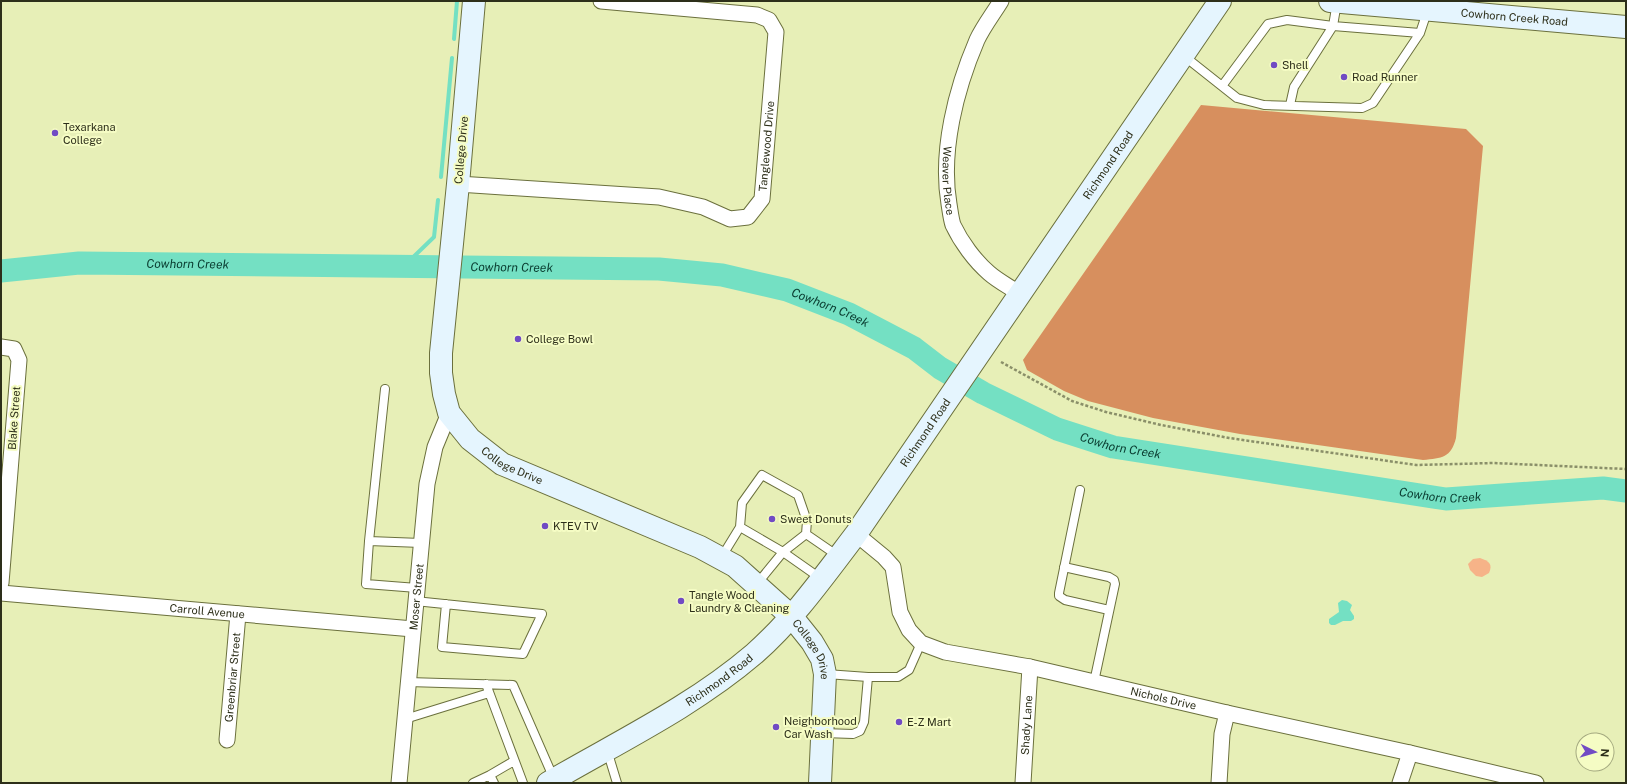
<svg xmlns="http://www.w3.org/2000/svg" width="1627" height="784" font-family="'Public Sans',sans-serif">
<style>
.green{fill:#f6b388}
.forest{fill:#d78f5e}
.water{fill:#74e0c3}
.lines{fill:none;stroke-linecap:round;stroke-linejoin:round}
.stream{stroke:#74e0c3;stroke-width:4}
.river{stroke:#74e0c3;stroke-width:23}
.lane-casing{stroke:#6b703d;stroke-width:10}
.street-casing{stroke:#6b703d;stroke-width:17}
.secondary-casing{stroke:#6b703d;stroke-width:24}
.path{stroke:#8a8f69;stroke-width:2.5;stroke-dasharray:3 2;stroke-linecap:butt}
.lane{stroke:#fff;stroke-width:8}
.street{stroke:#fff;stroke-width:15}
.secondary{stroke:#e5f5fe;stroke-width:22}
.poi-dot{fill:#714bc4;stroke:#f5fcc4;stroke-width:1.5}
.labels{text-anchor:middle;stroke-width:4;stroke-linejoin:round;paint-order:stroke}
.street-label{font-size:11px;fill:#2d2f1a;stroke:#f5fcc4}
.poi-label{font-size:11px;fill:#2d2f1a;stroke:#f5fcc4;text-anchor:start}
.water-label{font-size:12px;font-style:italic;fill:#0a3d31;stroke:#f5fcc4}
</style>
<rect width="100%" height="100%" fill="#e7efb7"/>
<path class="green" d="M 1480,558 C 1489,561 1493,564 1489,573 L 1482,577 L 1476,576 L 1470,570 L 1468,564 L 1473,559 Z"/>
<path class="forest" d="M 1201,105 L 1466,129 L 1483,146 L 1456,438 C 1451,458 1442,458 1423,460 L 1240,434 L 1153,418 L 1088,401 L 1064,391 L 1027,370 L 1023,360 Z"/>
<path class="water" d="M 1342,600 L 1347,601 L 1352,605 L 1350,610 L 1354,616 L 1354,619 L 1351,621 L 1343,621 L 1335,625 L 1331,625 L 1329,623 L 1329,619 L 1339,612 L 1338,603 Z"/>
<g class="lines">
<path class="stream" d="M 454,39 L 457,1
M 441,177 L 452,58
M 404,266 L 434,237 L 438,200"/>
<path class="river" id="s1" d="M 1,271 L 79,263 L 659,269 L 722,275 L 787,290 L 849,314 L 914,348 L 940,368 L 983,393 L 1057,429 L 1113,447 L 1446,499 L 1603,488 L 1626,491"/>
<g class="lane-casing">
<path id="lane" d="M 1184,56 L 1237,98 L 1264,105 L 1362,108 L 1373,103 L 1420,33 L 1427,12
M 1222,86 L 1268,24 L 1287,20 L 1333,26 L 1420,33
M 1290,105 L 1294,87 L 1333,26 L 1337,2
M 1080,490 L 1059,593 L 1059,596 L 1065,600 L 1109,610
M 806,534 L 838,556
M 369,541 L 385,389
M 721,558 L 740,527 L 742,503 L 762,475 L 798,495 L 807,521 L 806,534 L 783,552 L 740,527
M 1064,567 L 1109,577 L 1114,580 L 1115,584 L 1094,682
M 756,585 L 783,552 L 820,578
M 417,588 L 366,584 L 369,541 L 421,543
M 415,601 L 542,614 L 523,654 L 442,647 L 446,604
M 826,674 L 868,677 L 898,677 L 909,670 L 921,643
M 408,682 L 513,685 L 554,779
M 486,684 L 523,783
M 405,719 L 489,693
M 823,733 L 853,734 L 860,731 L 864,722 L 868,677
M 607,750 L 617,783
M 490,775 L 514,761
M 473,783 L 490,775 L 494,783"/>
</g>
<g class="street-casing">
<g id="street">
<path id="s2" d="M 1001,1 C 993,14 983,27 977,40 C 956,89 940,151 949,204 C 950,210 951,219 953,225 C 961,242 975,261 989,273 C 998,281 1010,287 1020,294"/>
<path id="s3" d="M 458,184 L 659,197 L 703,207 L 730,219 L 748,217 L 762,199 L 776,32 L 769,20 L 757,15 L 601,1"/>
<path d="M 1,347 L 14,349 L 19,360 L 1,583"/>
<path id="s4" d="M 856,534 L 884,557 L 893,567 L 900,612 L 909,630 L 921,643 L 945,652 L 1030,667 L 1227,713 L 1410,753 L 1536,783"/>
<path id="s5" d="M 1,593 L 413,629"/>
<path id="s6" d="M 227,740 L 238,614"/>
<path id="s7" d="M 399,783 L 427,484 L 435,447 L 449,413"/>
<path id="s8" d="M 1023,783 L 1030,667"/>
<path d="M 1219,783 L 1222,734 L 1227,713"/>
<path d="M 1400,783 L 1410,753"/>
</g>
</g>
<g class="secondary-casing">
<g id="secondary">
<path id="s9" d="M 474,1 L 458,184 L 441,353 L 441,373 L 444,394 L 449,413 L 470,439 L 502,464 L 700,547 L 735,566 L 792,617 L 812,642 L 822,659 L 825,674 L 820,783"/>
<path id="s10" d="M 1330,1 L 1626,27"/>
<path id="s11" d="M 548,783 C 618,742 692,707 754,654 C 793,620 824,576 856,534 L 1220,1"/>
</g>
</g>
<path class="path" d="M 1001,362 L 1072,401 L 1106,412 L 1161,425 L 1229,438 L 1416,465 L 1494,463 L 1626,469"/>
<use href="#lane" class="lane"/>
<use href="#street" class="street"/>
<use href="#secondary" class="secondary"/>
</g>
<g class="poi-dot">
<circle cx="1274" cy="65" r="4"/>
<circle cx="1344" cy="77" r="4"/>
<circle cx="55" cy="133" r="4"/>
<circle cx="518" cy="339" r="4"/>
<circle cx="772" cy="519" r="4"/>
<circle cx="545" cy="526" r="4"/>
<circle cx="681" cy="601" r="4"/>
<circle cx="899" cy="722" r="4"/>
<circle cx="776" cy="727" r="4"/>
</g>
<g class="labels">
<g class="street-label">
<text dy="4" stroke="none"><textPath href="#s10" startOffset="185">Cowhorn Creek Road</textPath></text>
<text dy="4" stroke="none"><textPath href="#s3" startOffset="370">Tanglewood Drive</textPath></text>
<text transform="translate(461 150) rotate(-85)" y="4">College Drive</text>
<text dy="4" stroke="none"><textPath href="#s11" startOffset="848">Richmond Road</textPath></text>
<text dy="4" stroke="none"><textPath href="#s2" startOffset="191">Weaver Place</textPath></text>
<text transform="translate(14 418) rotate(-86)" y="4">Blake Street</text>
<text dy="4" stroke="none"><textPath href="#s11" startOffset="524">Richmond Road</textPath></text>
<text dy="4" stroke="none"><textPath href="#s9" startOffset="498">College Drive</textPath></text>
<text dy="4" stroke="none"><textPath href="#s7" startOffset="187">Moser Street</textPath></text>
<text dy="4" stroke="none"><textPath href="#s5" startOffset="207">Carroll Avenue</textPath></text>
<text dy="4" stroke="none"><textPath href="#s9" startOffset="858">College Drive</textPath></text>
<text dy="4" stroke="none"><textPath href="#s6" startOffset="63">Greenbriar Street</textPath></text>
<text dy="4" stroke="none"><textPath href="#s11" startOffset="200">Richmond Road</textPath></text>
<text dy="4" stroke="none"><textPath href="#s4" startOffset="382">Nichols Drive</textPath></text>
<text dy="4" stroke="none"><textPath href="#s8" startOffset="58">Shady Lane</textPath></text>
</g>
<g class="poi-label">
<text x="1282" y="69">Shell</text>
<text x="1352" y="81">Road Runner</text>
<text x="63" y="131">Texarkana<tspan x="63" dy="13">College</tspan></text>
<text x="526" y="343">College Bowl</text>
<text x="780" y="523">Sweet Donuts</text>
<text x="553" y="530">KTEV TV</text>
<text x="689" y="599">Tangle Wood<tspan x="689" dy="13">Laundry &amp; Cleaning</tspan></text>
<text x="784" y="725">Neighborhood<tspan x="784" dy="13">Car Wash</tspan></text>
<text x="907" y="726">E-Z Mart</text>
</g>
<g class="water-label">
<text dy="4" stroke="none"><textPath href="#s1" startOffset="187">Cowhorn Creek</textPath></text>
<text dy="4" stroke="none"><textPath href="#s1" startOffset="511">Cowhorn Creek</textPath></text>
<text dy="4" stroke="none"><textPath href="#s1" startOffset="835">Cowhorn Creek</textPath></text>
<text dy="4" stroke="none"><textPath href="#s1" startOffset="1159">Cowhorn Creek</textPath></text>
<text dy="4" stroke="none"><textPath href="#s1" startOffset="1483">Cowhorn Creek</textPath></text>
</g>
</g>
<rect width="1627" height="784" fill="none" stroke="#2d2f1a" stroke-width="4"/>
<g transform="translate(1595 752) rotate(95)"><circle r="19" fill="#f5fcc4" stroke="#a5aa80"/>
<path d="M0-3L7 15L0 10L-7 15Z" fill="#714bc4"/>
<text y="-6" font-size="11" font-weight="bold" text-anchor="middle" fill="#2d2f1a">N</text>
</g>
</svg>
